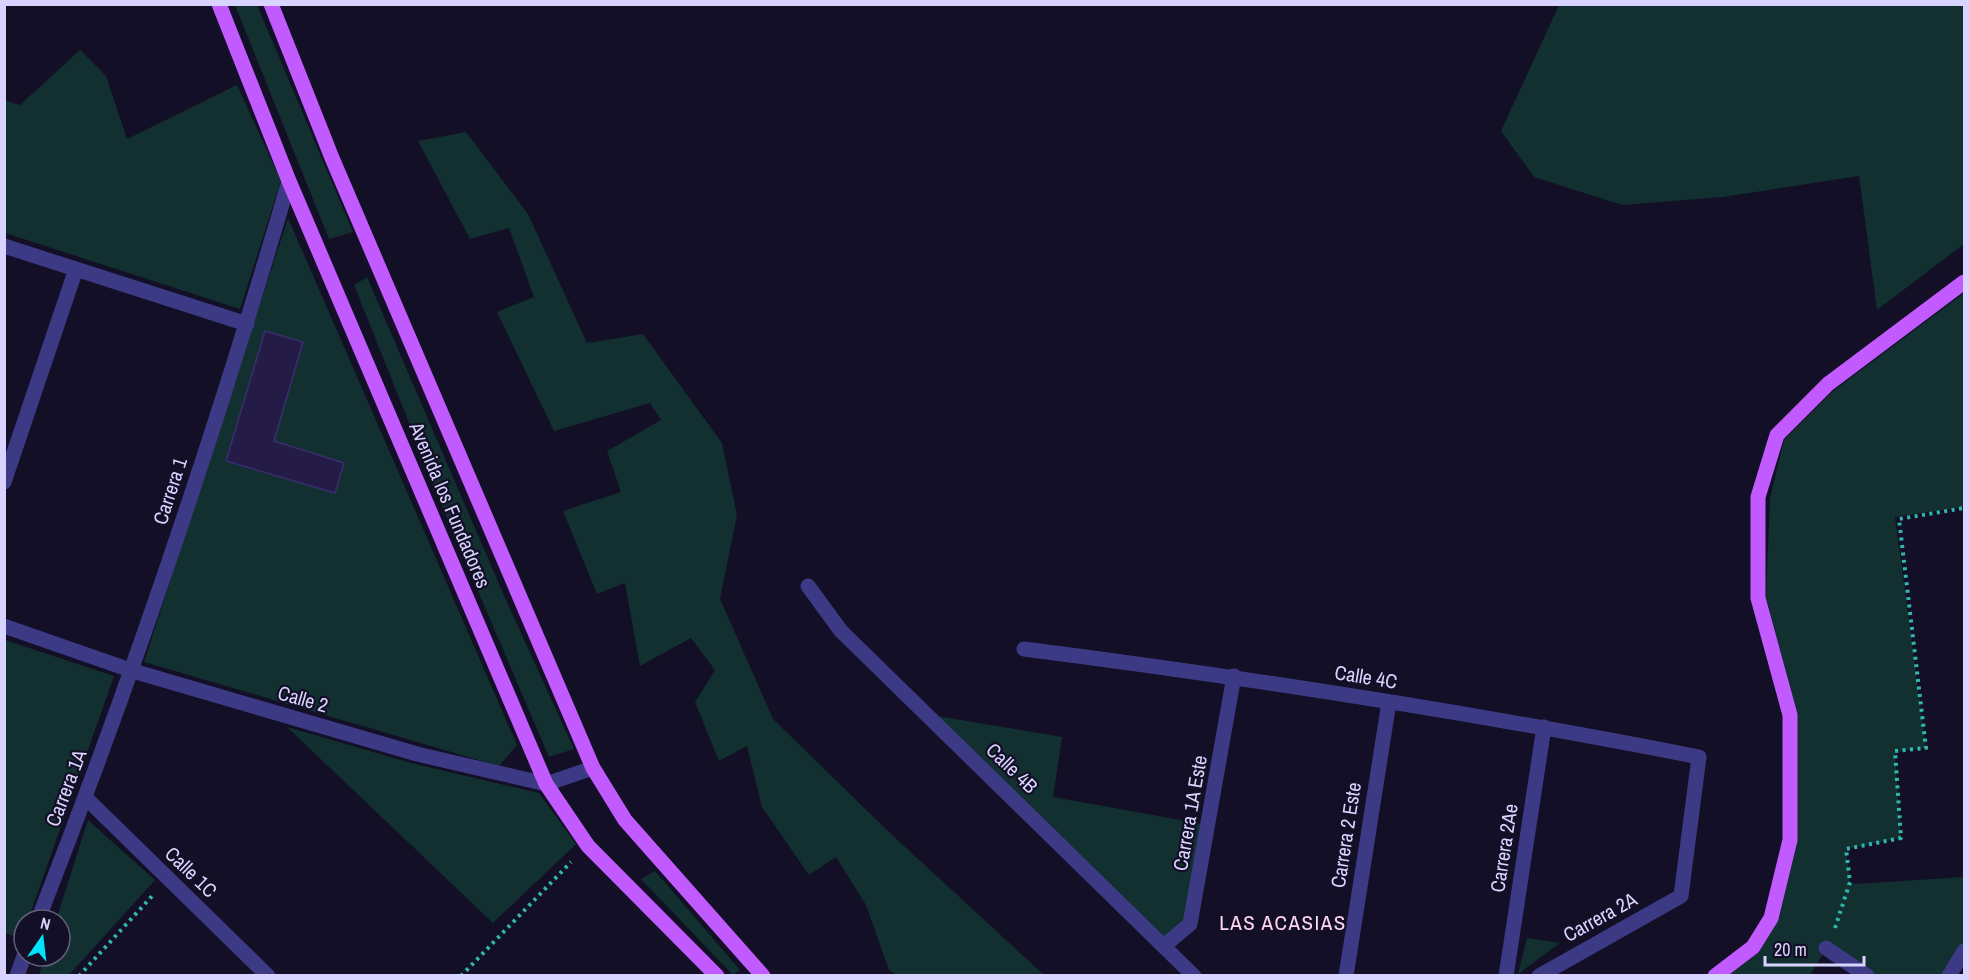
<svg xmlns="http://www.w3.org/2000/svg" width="1969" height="980" font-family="'Archivo Narrow',sans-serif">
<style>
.green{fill:#12302f}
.building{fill:#241b47;stroke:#3b2d73;stroke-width:1.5}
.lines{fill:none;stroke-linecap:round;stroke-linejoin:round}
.path{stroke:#2fb8b0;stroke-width:4;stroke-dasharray:3 4.5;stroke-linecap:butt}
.minor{stroke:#3d3a85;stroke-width:15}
.major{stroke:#c25bff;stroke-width:15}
.labels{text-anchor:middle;stroke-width:4.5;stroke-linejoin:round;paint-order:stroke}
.street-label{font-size:20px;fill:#d9d4ff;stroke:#130f26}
.neighbourhood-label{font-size:21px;letter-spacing:1.5px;fill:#ffd6f0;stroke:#130f26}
</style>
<rect width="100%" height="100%" fill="#130f26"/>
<path class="green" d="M 235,5 L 257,5 L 353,232 L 329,239 Z
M 1559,5 L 1964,5 L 1964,244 L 1877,310 L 1859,176 L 1723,197 L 1622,205 L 1534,177 L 1501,131 Z
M 80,50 L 106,76 L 127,139 L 237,85 L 281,181 L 240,309 L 5,233 L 4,100 L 20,105 Z
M 466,132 L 528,214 L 587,343 L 643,334 L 722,443 L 737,515 L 720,599 L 773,719 L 891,834 L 1044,975 L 898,976 L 889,970 L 866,905 L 836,857 L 809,875 L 762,807 L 747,746 L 719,761 L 695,702 L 715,670 L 691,638 L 640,666 L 625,583 L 597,594 L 563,511 L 621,492 L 607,451 L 661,420 L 650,403 L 554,431 L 497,312 L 534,297 L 509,228 L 470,239 L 418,141 Z
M 288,218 L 517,745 L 499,766 L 144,662 Z
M 367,277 L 505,598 L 574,749 L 549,757 L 451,528 L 354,285 Z
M 1964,293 L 1964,507 L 1895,517 L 1926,748 L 1895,752 L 1901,838 L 1846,849 L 1850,882 L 1855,884 L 1964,877 L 1964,943 L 1945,975 L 1869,975 L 1826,949 L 1810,975 L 1727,976 L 1759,952 L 1777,916 L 1797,841 L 1797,714 L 1766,597 L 1770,498 L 1784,440 L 1833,391 Z
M 5,640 L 114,676 L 28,920 L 24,920 L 21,938 L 5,933 Z
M 937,716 L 1062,737 L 1053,797 L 1203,824 L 1186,919 L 1164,938 Z
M 287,727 L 411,763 L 539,793 L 576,844 L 493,923 Z
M 88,820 L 155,880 L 69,975 L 39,975 L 45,956 L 60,956 L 60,920 L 56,920 Z
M 655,871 L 740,970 L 733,975 L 641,879 Z
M 1527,938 L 1560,943 L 1518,974 Z"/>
<path class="building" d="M 265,331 L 303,342 L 274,441 L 344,463 L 335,493 L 226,461 Z"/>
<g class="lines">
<path class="path" d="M 1835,928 L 1850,882 L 1846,849 L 1901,838 L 1895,751 L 1926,748 L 1899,519 L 1964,508
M 79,976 L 153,895
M 461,976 L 571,862"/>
<path class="minor" d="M 4,246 L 247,324
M 4,482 L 76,269
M 808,586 L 841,631 L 1194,976
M 4,626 L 133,671 L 417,754 L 546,784 L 593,768
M 1024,649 C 1250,678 1475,713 1699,757 L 1681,896 L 1539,976
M 86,798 L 268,976
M 38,920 C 133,677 216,431 289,181
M 1165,945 L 1190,924 L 1234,676
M 1826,948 L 1867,976
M 17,976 L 24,956
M 1346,976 L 1389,702
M 1506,976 L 1544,727
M 1949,976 L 1964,951"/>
<path class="major" d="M 219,4 L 289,181 L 546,784 L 588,846 L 717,976
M 271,4 L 332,158 L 593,768 L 625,820 L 763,976
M 1715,976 L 1753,947 L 1771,918 L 1790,840 L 1790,715 L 1758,598 L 1758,497 L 1777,435 L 1828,384 L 1964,282"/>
</g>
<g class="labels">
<g class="street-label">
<text transform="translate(170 491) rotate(-72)" y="7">Carrera 1</text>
<text transform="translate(450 505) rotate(67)" y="7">Avenida los Fundadores</text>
<text transform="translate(1366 677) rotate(9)" y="7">Calle 4C</text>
<text transform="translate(303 699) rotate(16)" y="7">Calle 2</text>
<text transform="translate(1012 768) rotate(44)" y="7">Calle 4B</text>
<text transform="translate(66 788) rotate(-69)" y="7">Carrera 1A</text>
<text transform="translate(1190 813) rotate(-80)" y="7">Carrera 1A Este</text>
<text transform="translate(1346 835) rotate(-81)" y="7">Carrera 2 Este</text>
<text transform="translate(1504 848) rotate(-81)" y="7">Carrera 2Ae</text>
<text transform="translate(191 872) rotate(44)" y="7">Calle 1C</text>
<text transform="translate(1600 917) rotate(-29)" y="7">Carrera 2A</text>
</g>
<g class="neighbourhood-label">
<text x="1283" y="930">LAS ACASIAS</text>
</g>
</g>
<rect width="1969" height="980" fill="none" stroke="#d9d4ff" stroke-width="12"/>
<g transform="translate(42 938) rotate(14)"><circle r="28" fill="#130f26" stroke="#625e7d" stroke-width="1.5"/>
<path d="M0-4.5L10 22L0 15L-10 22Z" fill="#00e5ff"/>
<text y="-9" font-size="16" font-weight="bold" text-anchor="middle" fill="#d9d4ff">N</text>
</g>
<path d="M1765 956v9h99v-9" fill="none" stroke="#d9d4ff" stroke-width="3"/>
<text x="1774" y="956" font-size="18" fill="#d9d4ff" stroke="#130f26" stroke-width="4.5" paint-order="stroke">20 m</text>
</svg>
